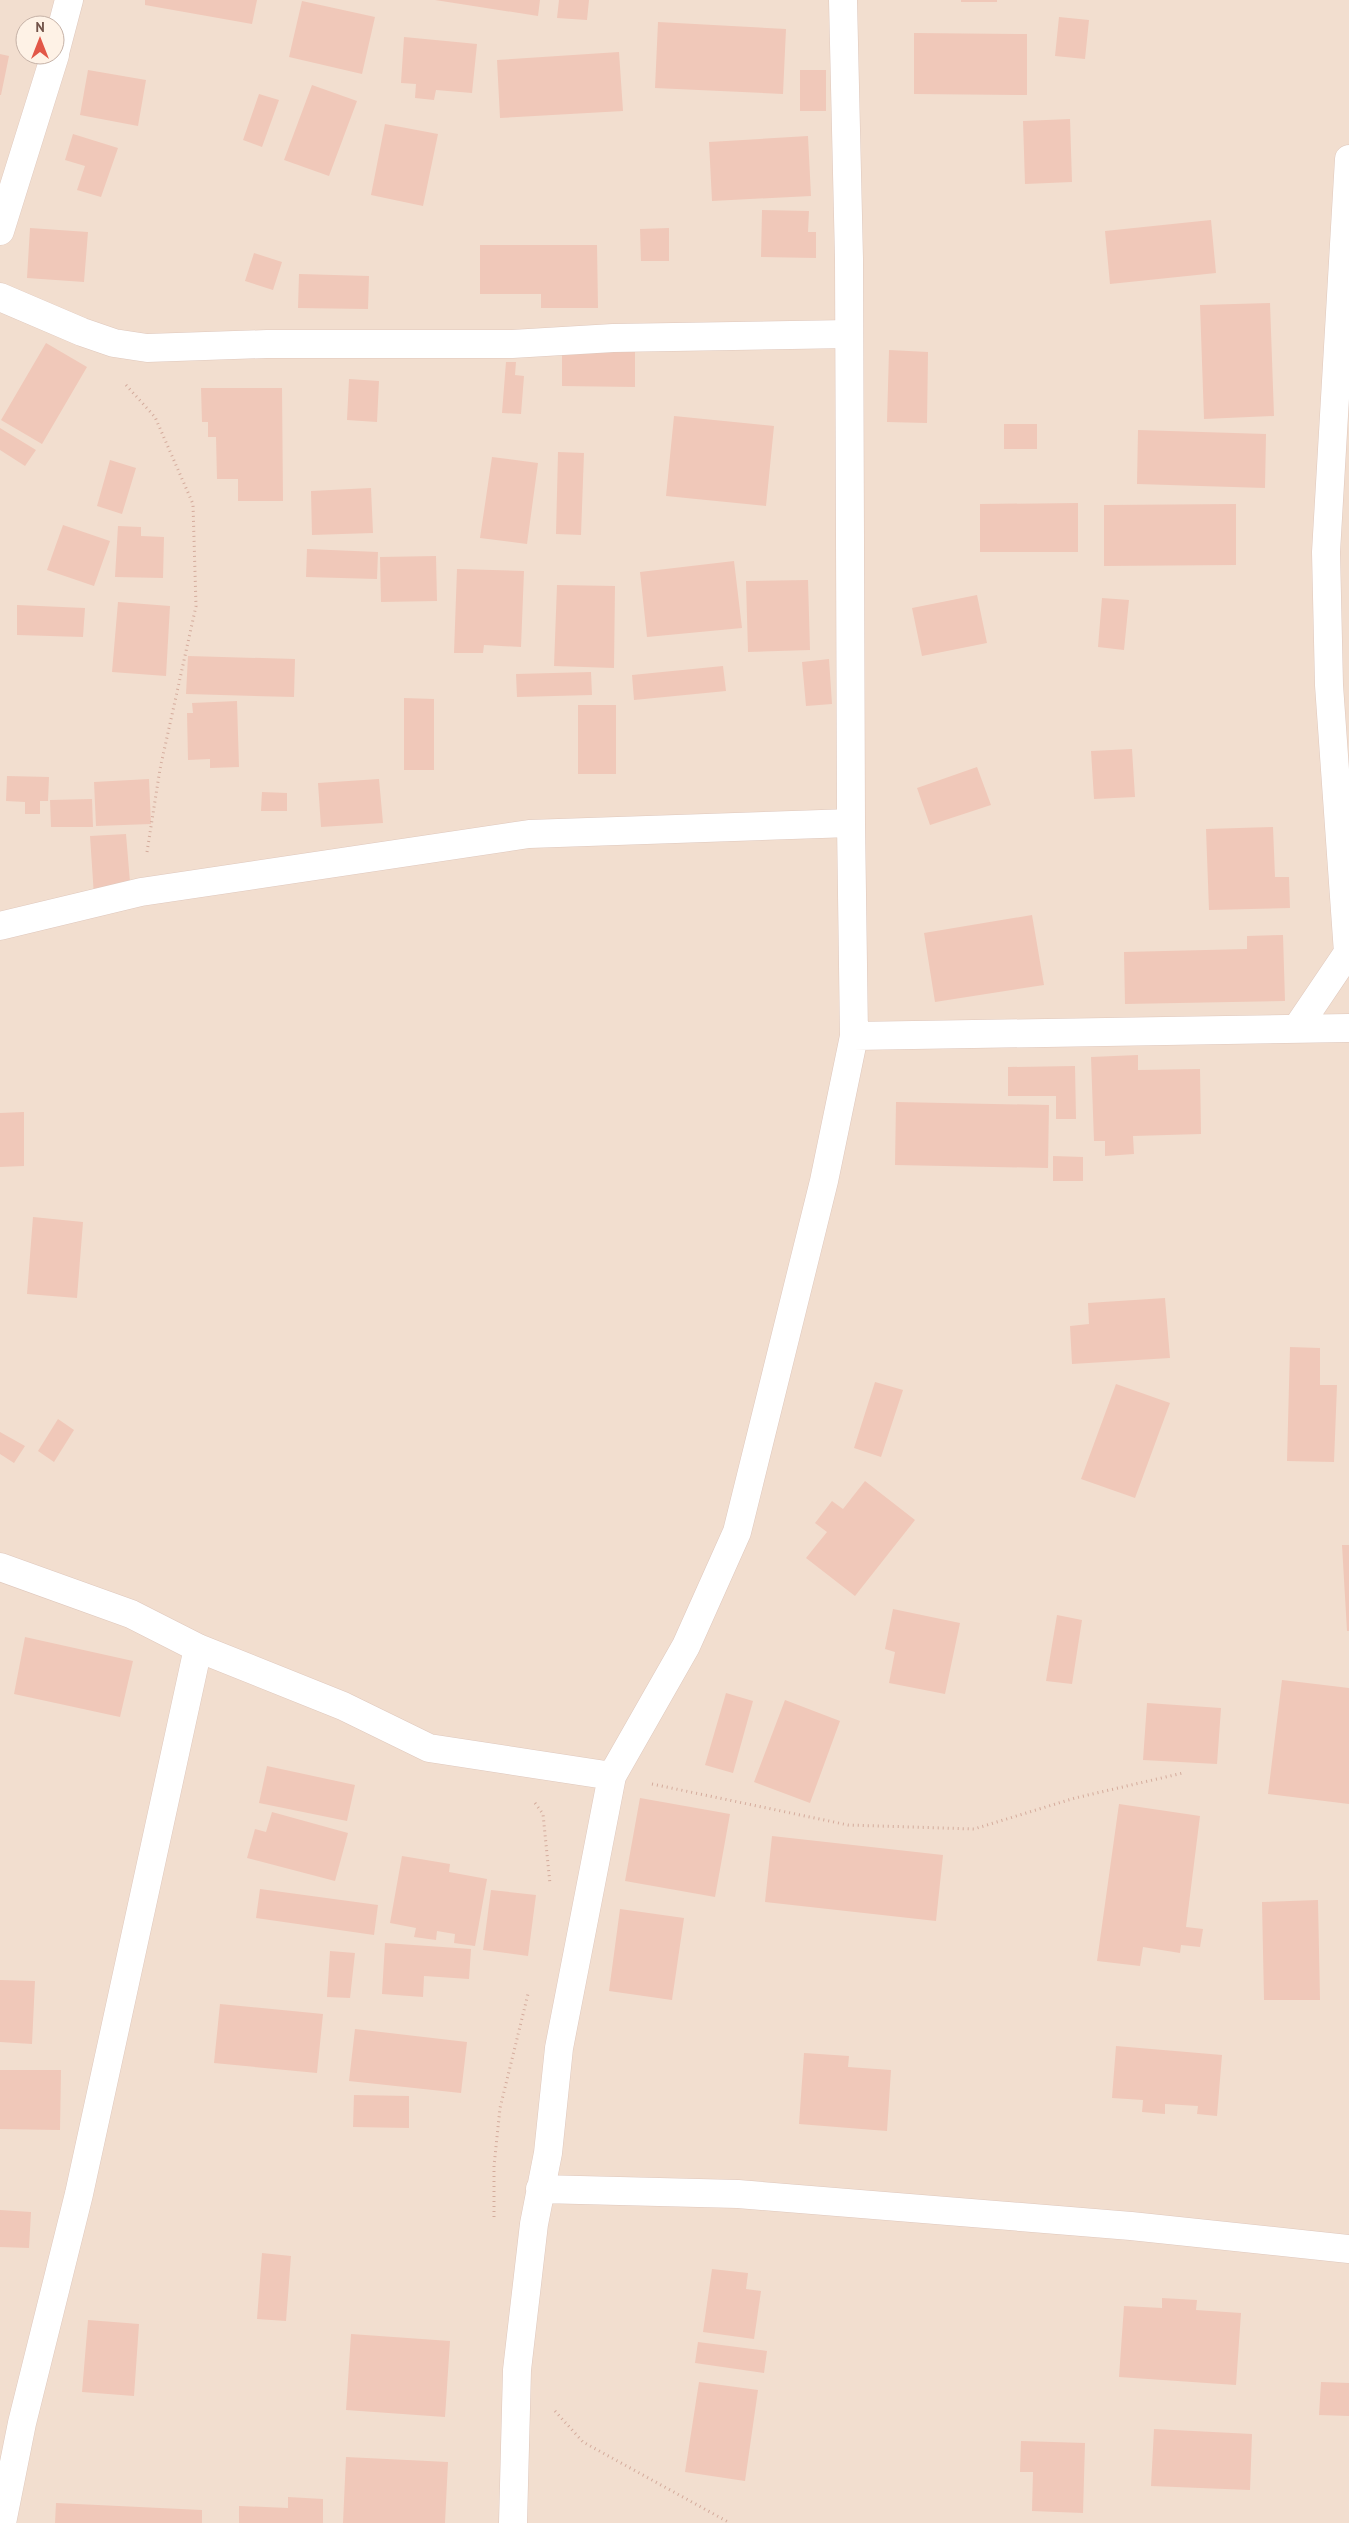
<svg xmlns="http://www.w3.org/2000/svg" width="1349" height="2523" font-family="'PT Sans',sans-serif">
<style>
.residential{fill:#f2decf;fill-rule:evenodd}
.building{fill:#f0c8b9}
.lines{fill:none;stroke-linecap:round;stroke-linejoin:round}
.minor-casing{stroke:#dfc8bd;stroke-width:29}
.path{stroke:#d4ab9c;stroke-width:3;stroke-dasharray:1 4;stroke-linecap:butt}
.minor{stroke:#fff;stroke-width:28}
</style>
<rect width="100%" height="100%" fill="#fbede0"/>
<path class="residential" d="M 0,0 L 1349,0 L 1349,2523 L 0,2523 ZM 25,25 L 55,25 L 55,55 L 25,55 Z"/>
<path class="building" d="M 145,0 L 257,0 L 252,24 L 145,5 Z
M 435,0 L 540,0 L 538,16 Z
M 559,0 L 589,0 L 587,20 L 557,18 Z
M 961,0 L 997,0 L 997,2 L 961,2 Z
M 302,1 L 375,17 L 362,74 L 289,57 Z
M 1059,17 L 1089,20 L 1085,59 L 1055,56 Z
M 658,22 L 786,29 L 783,94 L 655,88 Z
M 914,33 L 1027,34 L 1027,95 L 914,94 Z
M 404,37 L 477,44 L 472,93 L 436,90 L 434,100 L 415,98 L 416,84 L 401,83 Z
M 619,52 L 623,111 L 500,118 L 497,60 Z
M 0,54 L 9,56 L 1,95 L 0,95 Z
M 88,70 L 146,80 L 138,126 L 80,115 Z
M 800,70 L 826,70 L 826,111 L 800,111 Z
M 312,85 L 357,101 L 329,176 L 284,160 Z
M 259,94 L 279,100 L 262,147 L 243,140 Z
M 1070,119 L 1072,182 L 1025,184 L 1023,121 Z
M 385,124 L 438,134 L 423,206 L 371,195 Z
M 73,134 L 118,148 L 101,197 L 77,190 L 85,166 L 65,160 Z
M 808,136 L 811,196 L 712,201 L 709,142 Z
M 762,210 L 809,211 L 808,232 L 816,232 L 816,258 L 761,257 Z
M 1211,220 L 1216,273 L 1110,284 L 1105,231 Z
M 30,228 L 88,232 L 84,282 L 27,278 Z
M 669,228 L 669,261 L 641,261 L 640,229 Z
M 480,245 L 597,245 L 598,308 L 541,308 L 541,294 L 480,294 Z
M 254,253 L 282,262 L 273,290 L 245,281 Z
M 299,274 L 369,276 L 368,309 L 298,308 Z
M 1270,303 L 1274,416 L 1204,419 L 1200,305 Z
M 46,343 L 87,367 L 42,444 L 1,420 Z
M 562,347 L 635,347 L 635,387 L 562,386 Z
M 889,350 L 928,352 L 927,423 L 887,422 Z
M 506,362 L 516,362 L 515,375 L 524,376 L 521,414 L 502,413 Z
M 349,379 L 379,381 L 377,422 L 347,420 Z
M 201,388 L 282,388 L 283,501 L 238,501 L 238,479 L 217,479 L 216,437 L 208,437 L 208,422 L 202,422 Z
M 674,416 L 774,426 L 766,506 L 666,496 Z
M 1004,424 L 1037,424 L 1037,449 L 1004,449 Z
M 0,428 L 36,450 L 25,466 L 0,450 Z
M 1138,430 L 1266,434 L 1265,488 L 1137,484 Z
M 558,452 L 584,453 L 581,535 L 556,534 Z
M 492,457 L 538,463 L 527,544 L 480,538 Z
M 110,460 L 136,468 L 122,514 L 97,506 Z
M 371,488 L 373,533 L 312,535 L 311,491 Z
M 1078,503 L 1078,552 L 980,552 L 980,504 Z
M 1236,504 L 1236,565 L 1104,566 L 1104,505 Z
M 63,525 L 110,541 L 94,586 L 47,570 Z
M 118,526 L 141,527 L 141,536 L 164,537 L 163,578 L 115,577 Z
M 307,549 L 378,552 L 377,579 L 306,577 Z
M 436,556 L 437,601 L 381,602 L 380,557 Z
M 734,561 L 742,628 L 647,637 L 640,572 Z
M 457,569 L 524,571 L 521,647 L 484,645 L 483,653 L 454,653 Z
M 808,580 L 810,650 L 748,652 L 746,581 Z
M 557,585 L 615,586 L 614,668 L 554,666 Z
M 977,595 L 987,643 L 922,656 L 912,608 Z
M 1102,598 L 1129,600 L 1124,650 L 1098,647 Z
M 118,602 L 170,606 L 166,676 L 112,672 Z
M 17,605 L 85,608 L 83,637 L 17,635 Z
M 188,656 L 295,659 L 294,697 L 186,694 Z
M 829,659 L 832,704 L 806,706 L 802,662 Z
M 723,666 L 726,691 L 634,700 L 632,675 Z
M 591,672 L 592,695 L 517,697 L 516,674 Z
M 404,698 L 434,699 L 434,770 L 404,770 Z
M 237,701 L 239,767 L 210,768 L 210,759 L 188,760 L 187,713 L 193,713 L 192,703 Z
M 578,705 L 616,705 L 616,774 L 578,774 Z
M 1132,749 L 1135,797 L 1094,799 L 1091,751 Z
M 977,767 L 991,805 L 930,825 L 917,788 Z
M 7,776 L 49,777 L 48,801 L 40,801 L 40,814 L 25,814 L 25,802 L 6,801 Z
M 149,779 L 151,824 L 96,826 L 94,782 Z
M 379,779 L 383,823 L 321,827 L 318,783 Z
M 262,792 L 287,793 L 287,811 L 261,811 Z
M 92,799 L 93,827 L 51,827 L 50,800 Z
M 1273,827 L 1275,877 L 1289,877 L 1290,908 L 1209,910 L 1206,829 Z
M 126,834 L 131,894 L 94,896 L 90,836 Z
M 1032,915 L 1044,985 L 935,1002 L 924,933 Z
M 1283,935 L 1285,1001 L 1125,1004 L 1124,952 L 1247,949 L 1247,936 Z
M 1138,1055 L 1138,1070 L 1200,1069 L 1201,1134 L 1133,1136 L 1134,1154 L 1105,1156 L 1105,1141 L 1094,1141 L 1091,1057 Z
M 1075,1066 L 1076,1119 L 1056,1119 L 1056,1096 L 1008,1096 L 1008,1067 Z
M 896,1102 L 1049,1105 L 1048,1168 L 895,1165 Z
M 24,1112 L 24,1166 L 0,1167 L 0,1113 Z
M 1053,1156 L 1083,1157 L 1083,1181 L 1053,1181 Z
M 33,1217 L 83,1222 L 77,1298 L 27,1294 Z
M 1165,1298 L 1170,1358 L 1072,1364 L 1070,1326 L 1089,1324 L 1088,1303 Z
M 1290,1347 L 1320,1348 L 1320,1385 L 1337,1385 L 1334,1462 L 1287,1461 Z
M 875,1382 L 903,1390 L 881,1457 L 854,1448 Z
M 1116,1384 L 1170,1403 L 1135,1498 L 1081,1479 Z
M 58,1419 L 74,1430 L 54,1462 L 38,1451 Z
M 0,1432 L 25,1446 L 14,1463 L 0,1454 Z
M 865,1481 L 915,1520 L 855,1596 L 806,1558 L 827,1532 L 815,1523 L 832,1501 L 843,1509 Z
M 1342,1545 L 1349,1545 L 1349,1631 L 1347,1631 Z
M 893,1609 L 960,1623 L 945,1694 L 889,1683 L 895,1652 L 885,1649 Z
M 1057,1615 L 1082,1620 L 1072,1684 L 1046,1681 Z
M 25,1637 L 133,1661 L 120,1717 L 14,1694 Z
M 1282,1680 L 1349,1688 L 1349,1804 L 1268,1794 Z
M 726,1693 L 753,1701 L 733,1773 L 705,1765 Z
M 785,1700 L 840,1721 L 810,1803 L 754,1782 Z
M 1147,1703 L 1221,1708 L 1217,1764 L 1143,1760 Z
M 267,1766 L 355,1785 L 347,1821 L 259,1803 Z
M 640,1798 L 730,1814 L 715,1897 L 625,1881 Z
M 1119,1804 L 1200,1816 L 1186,1927 L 1203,1929 L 1200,1947 L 1181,1945 L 1180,1953 L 1143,1947 L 1140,1966 L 1097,1961 Z
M 272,1812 L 348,1833 L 335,1881 L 247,1858 L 255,1829 L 266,1832 Z
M 772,1836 L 943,1855 L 936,1921 L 765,1902 Z
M 402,1856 L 450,1864 L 449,1872 L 487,1879 L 475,1946 L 454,1943 L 455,1934 L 437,1931 L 436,1940 L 414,1937 L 416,1928 L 390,1923 Z
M 260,1889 L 378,1905 L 374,1935 L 256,1918 Z
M 491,1890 L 536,1895 L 528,1956 L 483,1950 Z
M 1318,1900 L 1320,2000 L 1264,2000 L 1262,1902 Z
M 620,1909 L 684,1918 L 672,2000 L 609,1991 Z
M 385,1943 L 471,1949 L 469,1979 L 424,1976 L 423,1997 L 382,1994 Z
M 330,1951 L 355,1953 L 350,1998 L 327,1997 Z
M 0,1980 L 35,1981 L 32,2044 L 0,2042 Z
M 220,2004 L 323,2014 L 317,2073 L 214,2063 Z
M 355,2029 L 467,2042 L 461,2093 L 349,2081 Z
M 1116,2046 L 1222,2055 L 1217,2116 L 1197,2114 L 1198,2106 L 1165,2104 L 1165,2114 L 1142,2112 L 1143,2100 L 1112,2098 Z
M 804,2053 L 849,2056 L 848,2067 L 891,2070 L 887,2131 L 799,2124 Z
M 0,2070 L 61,2070 L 60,2130 L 0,2129 Z
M 354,2095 L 409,2096 L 409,2128 L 353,2127 Z
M 0,2210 L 31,2212 L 29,2248 L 0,2247 Z
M 262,2253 L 291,2256 L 286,2321 L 257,2319 Z
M 712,2269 L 748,2273 L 746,2289 L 761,2291 L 754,2339 L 703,2332 Z
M 1162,2298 L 1197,2300 L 1196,2310 L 1241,2313 L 1236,2385 L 1119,2377 L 1124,2306 L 1162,2308 Z
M 88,2320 L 139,2324 L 134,2396 L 82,2392 Z
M 351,2334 L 450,2341 L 445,2417 L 346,2410 Z
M 698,2342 L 767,2351 L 764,2373 L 695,2363 Z
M 699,2382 L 758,2390 L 745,2481 L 685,2472 Z
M 1321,2382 L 1349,2383 L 1349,2416 L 1319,2415 Z
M 1154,2429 L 1252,2434 L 1250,2490 L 1151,2486 Z
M 1021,2441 L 1085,2443 L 1083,2513 L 1032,2511 L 1033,2472 L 1020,2472 Z
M 346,2457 L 448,2462 L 445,2523 L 343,2523 Z
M 288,2497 L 323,2499 L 323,2523 L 239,2523 L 239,2506 L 288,2508 Z
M 56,2503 L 202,2510 L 202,2523 L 55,2523 Z"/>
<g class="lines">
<g class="minor-casing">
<path id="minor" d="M 843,0 L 849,259 L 851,823
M 55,53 L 69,0
M 0,231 L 55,55
M 0,297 L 82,332 L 114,343 L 147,348 L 267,344 L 512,344 L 613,338 L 849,334
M 0,926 L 141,892 L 529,834 L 851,823 L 854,1036 L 824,1181 L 737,1532 L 686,1646 L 612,1776 L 559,2048 L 548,2153 L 534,2224 L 517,2370 L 513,2523
M 1348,953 L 1329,685 L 1326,552 L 1349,159
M 1297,1028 L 1349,951
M 854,1036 L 1349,1028
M 0,1567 L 131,1614 L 198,1648 L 343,1706 L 429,1748 L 612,1776
M 540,2189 L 738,2194 L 1131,2226 L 1349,2249
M 2,2523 L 22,2423 L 79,2194 L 198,1648"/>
</g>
<path class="path" d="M 126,385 L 155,417 L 193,504 L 196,606 L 160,769 L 147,852
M 652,1784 L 848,1825 L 974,1829 L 1075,1798 L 1183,1773
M 535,1803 L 543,1814 L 550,1884
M 494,2217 L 494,2166 L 500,2108 L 528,1994
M 555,2411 L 583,2442 L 730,2523"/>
<use href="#minor" class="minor"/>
</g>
<g transform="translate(40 40)"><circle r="24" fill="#fef2e6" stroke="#c6b2a7"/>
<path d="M0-4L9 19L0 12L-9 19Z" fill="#e25748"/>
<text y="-8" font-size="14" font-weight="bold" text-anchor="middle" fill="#715248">N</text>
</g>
</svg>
